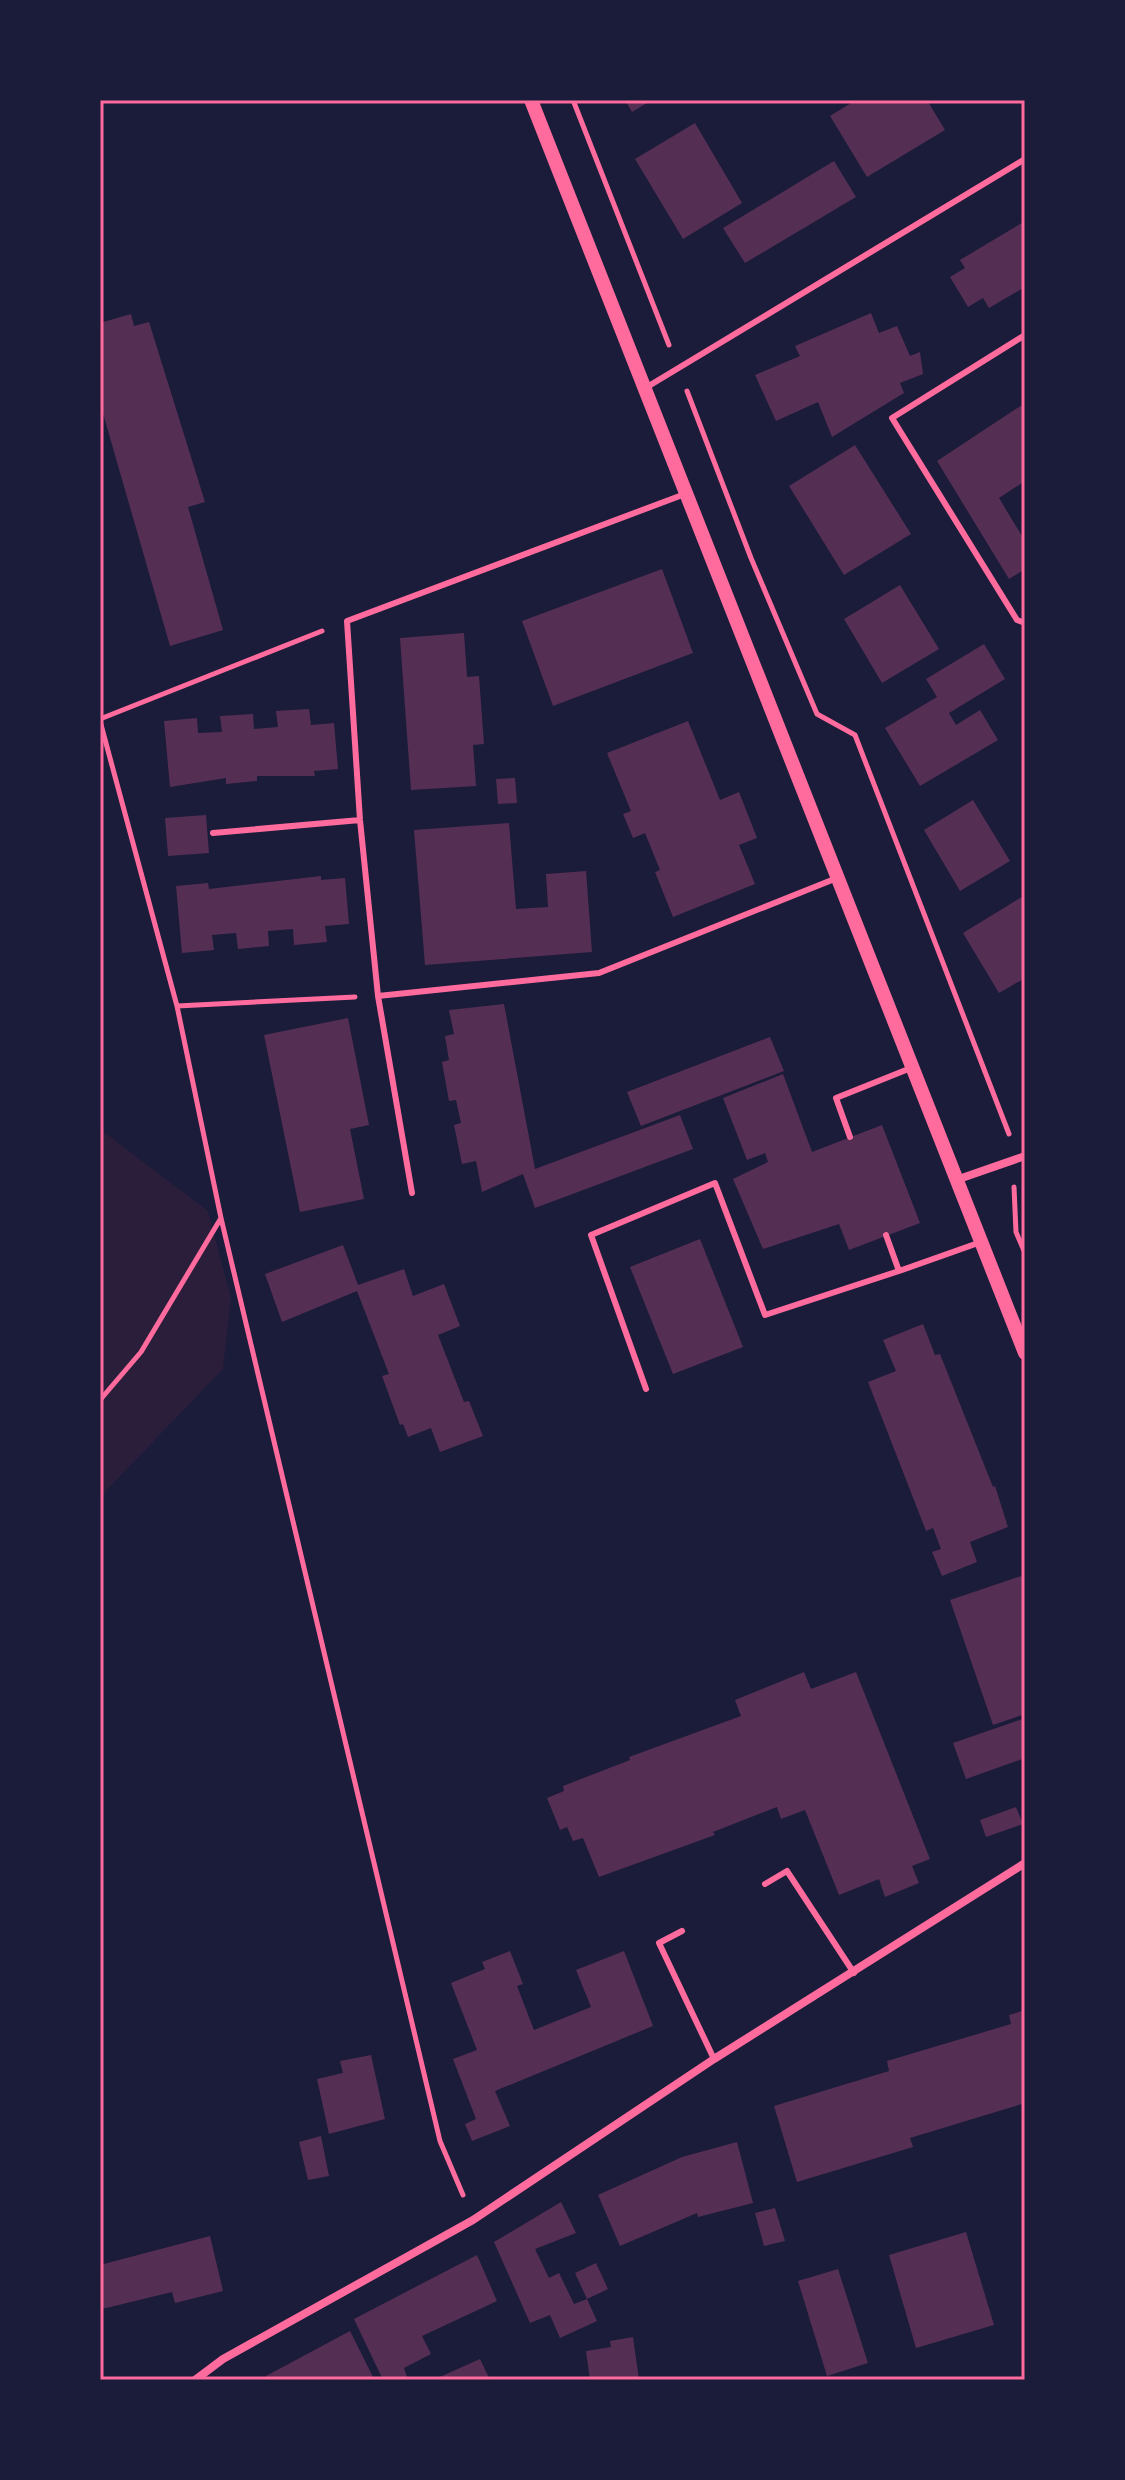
<svg xmlns="http://www.w3.org/2000/svg" width="1125" height="2480" font-family="Montserrat,sans-serif">
<style>
.green{fill:#2a1e3b}
.building{fill:#542f53}
.lines{fill:none;stroke-linecap:round;stroke-linejoin:round}
.path{stroke:#ff6b9d;stroke-width:5}
.service{stroke:#ff6b9d;stroke-width:6}
.minor{stroke:#ff6b9d;stroke-width:8}
.tertiary{stroke:#ff6b9d;stroke-width:14}
.neatline{fill:none;stroke:#ff6b9d;stroke-width:3}
</style>
<rect width="100%" height="100%" fill="#1b1b3a"/>
<path class="green" d="M 100,1129 L 208,1211 L 231,1298 L 223,1369 L 100,1497 Z"/>
<path class="building" d="M 625,100 L 652,100 L 632,112 Z
M 856,100 L 927,100 L 945,130 L 867,177 L 830,116 Z
M 695,123 L 742,203 L 683,239 L 635,159 Z
M 834,161 L 856,197 L 745,263 L 723,228 Z
M 1025,221 L 1025,287 L 989,308 L 983,298 L 968,307 L 950,277 L 965,268 L 960,260 Z
M 871,313 L 879,333 L 897,326 L 910,356 L 920,352 L 923,374 L 900,383 L 904,393 L 832,437 L 818,402 L 776,421 L 755,375 L 800,356 L 795,346 Z
M 131,314 L 134,326 L 149,322 L 205,502 L 188,507 L 223,630 L 170,646 L 100,403 L 100,323 Z
M 1025,403 L 1025,481 L 999,498 L 1025,541 L 1025,569 L 1009,579 L 937,461 Z
M 855,445 L 911,534 L 844,575 L 789,486 Z
M 662,569 L 693,653 L 553,706 L 522,621 Z
M 900,585 L 939,649 L 882,683 L 844,619 Z
M 464,633 L 467,677 L 479,676 L 484,744 L 473,745 L 476,786 L 411,790 L 400,638 Z
M 984,644 L 1005,679 L 949,713 L 956,725 L 980,710 L 998,740 L 920,786 L 885,728 L 937,697 L 926,679 Z
M 309,709 L 311,725 L 334,723 L 338,769 L 314,771 L 315,776 L 257,776 L 257,781 L 226,784 L 226,778 L 170,787 L 164,721 L 197,718 L 198,733 L 222,732 L 220,716 L 253,714 L 254,729 L 278,727 L 276,711 Z
M 688,721 L 720,800 L 739,792 L 757,838 L 739,845 L 755,884 L 673,917 L 655,872 L 660,870 L 645,833 L 633,838 L 623,814 L 631,811 L 607,753 Z
M 515,778 L 517,803 L 498,804 L 496,779 Z
M 973,800 L 1010,861 L 960,891 L 924,830 Z
M 206,815 L 209,853 L 168,856 L 165,818 Z
M 509,823 L 516,909 L 548,907 L 546,874 L 586,871 L 592,952 L 425,965 L 414,830 Z
M 321,876 L 321,880 L 345,878 L 349,924 L 325,926 L 327,942 L 294,945 L 293,929 L 268,931 L 269,946 L 238,949 L 236,933 L 212,935 L 214,950 L 182,953 L 176,886 L 208,883 L 209,889 Z
M 1025,895 L 1025,978 L 999,993 L 963,933 Z
M 504,1004 L 535,1169 L 680,1115 L 693,1149 L 535,1208 L 523,1174 L 482,1192 L 476,1161 L 462,1164 L 454,1125 L 461,1123 L 456,1100 L 449,1101 L 442,1062 L 449,1060 L 445,1036 L 454,1034 L 449,1010 Z
M 348,1018 L 369,1125 L 350,1129 L 364,1199 L 300,1212 L 264,1035 Z
M 770,1037 L 784,1071 L 641,1126 L 627,1092 Z
M 783,1074 L 812,1152 L 882,1125 L 920,1223 L 849,1250 L 839,1224 L 763,1249 L 733,1179 L 768,1162 L 765,1153 L 747,1160 L 723,1098 Z
M 700,1239 L 743,1347 L 673,1374 L 630,1267 Z
M 343,1245 L 358,1285 L 404,1269 L 413,1296 L 444,1284 L 460,1326 L 438,1335 L 464,1402 L 469,1401 L 483,1436 L 440,1452 L 431,1428 L 408,1437 L 403,1424 L 400,1425 L 382,1376 L 389,1374 L 357,1291 L 282,1322 L 265,1274 Z
M 923,1324 L 935,1355 L 940,1354 L 993,1487 L 995,1486 L 1008,1527 L 970,1542 L 977,1562 L 942,1576 L 932,1552 L 941,1549 L 933,1528 L 926,1531 L 868,1382 L 896,1371 L 883,1340 Z
M 1021,1576 L 1025,1586 L 1025,1714 L 993,1725 L 950,1600 Z
M 804,1672 L 811,1689 L 856,1672 L 930,1859 L 912,1866 L 919,1883 L 885,1897 L 879,1879 L 839,1895 L 805,1810 L 781,1819 L 777,1807 L 713,1832 L 715,1835 L 599,1877 L 583,1838 L 573,1841 L 567,1827 L 560,1830 L 547,1798 L 564,1791 L 563,1786 L 630,1760 L 629,1757 L 741,1716 L 735,1700 Z
M 1025,1718 L 1025,1758 L 966,1779 L 953,1743 Z
M 1016,1807 L 1023,1824 L 986,1837 L 980,1820 Z
M 510,1951 L 523,1984 L 517,1986 L 534,2030 L 591,2007 L 576,1970 L 624,1951 L 653,2026 L 495,2091 L 510,2126 L 472,2141 L 465,2124 L 476,2119 L 453,2059 L 477,2050 L 451,1983 L 485,1969 L 482,1962 Z
M 1025,2010 L 1025,2103 L 910,2138 L 913,2147 L 797,2182 L 774,2106 L 889,2071 L 887,2061 L 1011,2024 L 1009,2015 Z
M 371,2055 L 385,2119 L 329,2134 L 317,2079 L 343,2073 L 340,2061 Z
M 321,2136 L 329,2176 L 308,2180 L 299,2142 Z
M 737,2142 L 753,2203 L 698,2217 L 697,2213 L 620,2246 L 598,2195 L 682,2157 Z
M 561,2202 L 576,2233 L 535,2249 L 549,2278 L 559,2273 L 574,2304 L 587,2299 L 597,2321 L 560,2338 L 550,2315 L 530,2323 L 494,2242 Z
M 775,2208 L 785,2241 L 764,2246 L 755,2213 Z
M 966,2232 L 994,2325 L 916,2348 L 889,2255 Z
M 210,2236 L 223,2291 L 175,2303 L 172,2292 L 102,2309 L 100,2265 Z
M 477,2255 L 497,2301 L 422,2336 L 431,2354 L 404,2368 L 408,2380 L 383,2380 L 354,2319 Z
M 596,2263 L 608,2289 L 587,2299 L 575,2273 Z
M 838,2269 L 868,2363 L 827,2376 L 798,2281 Z
M 350,2331 L 373,2377 L 268,2380 L 266,2376 Z
M 633,2337 L 639,2380 L 590,2380 L 586,2351 L 611,2347 L 610,2341 Z
M 480,2359 L 490,2380 L 433,2380 Z"/>
<g class="lines">
<path class="path" d="M 573,100 L 669,345
M 687,391 L 751,558 L 817,714 L 855,735 L 1009,1134
M 100,719 L 322,631
M 100,721 L 177,1006 L 221,1218 L 440,2141 L 463,2195
M 177,1006 L 355,997
M 1014,1187 L 1016,1232 L 1025,1253
M 100,1400 L 141,1352 L 221,1218"/>
<path class="service" d="M 1025,335 L 892,418 L 1017,620 L 1025,623
M 647,387 L 1025,159
M 213,833 L 360,820
M 378,996 L 599,973 L 837,878
M 850,1137 L 836,1098 L 911,1068
M 412,1193 L 378,996 L 360,820 L 347,621 L 685,494
M 886,1235 L 899,1271 L 981,1242
M 646,1389 L 591,1235 L 715,1183 L 765,1315 L 899,1271
M 765,1884 L 787,1871 L 854,1973
M 682,1931 L 659,1943 L 714,2059"/>
<path class="minor" d="M 956,1180 L 1025,1156
M 195,2380 L 223,2359 L 473,2220 L 714,2059 L 1025,1863"/>
<path class="tertiary" d="M 531,100 L 1025,1353"/>
</g>
<rect width="1125" height="2480" fill="none" stroke="#1b1b3a" stroke-width="204"/>
<rect x="102" y="102" width="921" height="2276" class="neatline"/>
</svg>
